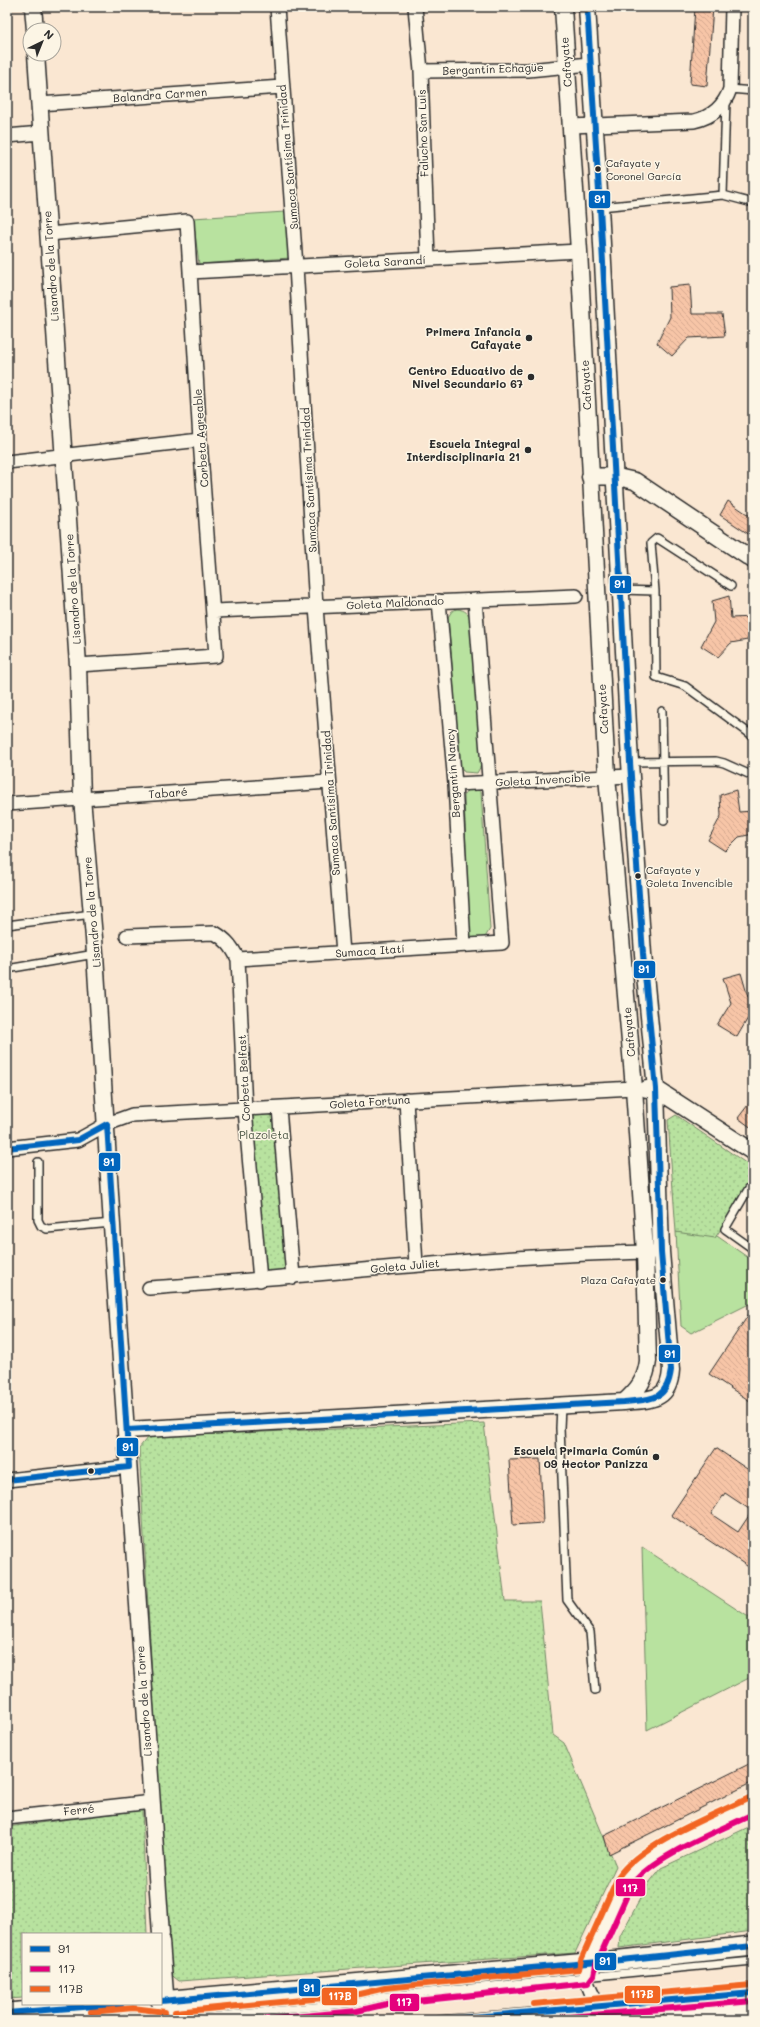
<svg xmlns="http://www.w3.org/2000/svg" width="760" height="2027" font-family="Mali,sans-serif">
<style>
.grass{fill:#b8e29f;stroke:#728665}
.park{fill:url(#park-dots);stroke:#728665}
.building{fill:url(#building-back-hatch);stroke:#2b2b2b;fill-rule:evenodd}
.lines{fill:none;stroke-linecap:round;stroke-linejoin:round}
.service-casing{stroke:#2b2b2b;stroke-width:10}
.minor-casing{stroke:#2b2b2b;stroke-width:16}
.tertiary-casing{stroke:#2b2b2b;stroke-width:19}
.secondary-casing{stroke:#2b2b2b;stroke-width:22}
.service{stroke:#fcf5e5;stroke-width:7}
.minor{stroke:#fcf5e5;stroke-width:13}
.tertiary{stroke:#fcf5e5;stroke-width:16}
.secondary{stroke:#fcf5e5;stroke-width:19}
.bus-1-casing{stroke:#fcf5e5;stroke-width:9}
.bus-2-casing{stroke:#fcf5e5;stroke-width:9}
.bus-3-casing{stroke:#fcf5e5;stroke-width:9}
.bus-1{stroke:#0065bd;stroke-width:6}
.bus-2{stroke:#e5007d;stroke-width:6}
.bus-3{stroke:#f26522;stroke-width:6}
.bus-dot{fill:#2b2b2b;stroke:#fcf5e5;stroke-width:1.5}
.labels{text-anchor:middle;stroke-width:3;stroke-linejoin:round;paint-order:stroke}
.bus-label{font-size:10px;fill:#2b2b2b;stroke:#fcf5e5;text-anchor:start}
.street-label{font-size:11px;fill:#2b2b2b;stroke:#fcf5e5}
.poi-label{font-size:11px;font-weight:bold;fill:#2b2b2b;stroke:#fcf5e5;text-anchor:end}
.park-label{font-size:11px;fill:#4e5948;stroke:#fcf5e5}
.line-badge{stroke:#fcf5e5;stroke-width:1.5}
.badge-label{font-size:11px;text-anchor:middle;font-weight:bold;fill:#fff}
</style>
<defs>
<pattern id="park-dots" width="8" height="8" patternUnits="userSpaceOnUse"><rect width="8" height="8" fill="#b8e29f"/><path d="M2 2h.1M6 6h.1" fill="none" stroke="#9ec289" stroke-width="1.8" stroke-linecap="round"/></pattern>
<pattern id="building-back-hatch" width="6" height="6" patternUnits="userSpaceOnUse"><rect width="6" height="6" fill="#f7c5a7"/><path d="M-1 5l2 2M0 0l6 6M5-1l2 2" fill="none" stroke="#d4a990"/></pattern>
</defs>
<rect width="100%" height="100%" fill="#fae7d2"/>
<filter id="ink" filterUnits="userSpaceOnUse"><feTurbulence type="fractalNoise" baseFrequency=".025" numOctaves="2"/><feDisplacementMap in="SourceGraphic" scale="8" xChannelSelector="R" yChannelSelector="G"/><feConvolveMatrix kernelMatrix="1 2 1 2 8 2 1 2 1" color-interpolation-filters="sRGB"/></filter>
<g filter="url(#ink)">
<path class="grass" d="M 285,212 L 290,258 L 199,264 L 193,218 Z
M 457,609 C 465,610 469,613 471,621 L 483,762 L 477,773 L 464,772 L 460,765 L 448,617 L 452,611 Z
M 477,789 L 481,792 L 490,929 L 484,939 L 477,941 L 471,938 L 469,933 L 464,796 L 467,790 Z
M 676,1232 L 717,1236 L 753,1261 L 753,1302 L 691,1333 L 681,1326 Z
M 642,1547 L 753,1620 L 753,1676 L 647,1730 Z"/>
<path class="park" d="M 279,1108 L 293,1277 L 260,1280 L 245,1110 Z
M 676,1115 L 753,1168 L 753,1180 L 715,1238 L 676,1232 L 668,1120 Z
M 484,1423 L 505,1601 L 540,1601 L 553,1735 L 564,1743 L 616,1866 L 575,1953 L 179,1981 L 169,1973 L 139,1448 L 147,1438 L 165,1436 Z
M 142,1810 L 147,1934 L 23,1934 L 23,1998 L 7,1999 L 7,1827 Z
M 753,1825 L 753,1931 L 619,1948 L 620,1936 L 649,1883 L 661,1868 Z"/>
<path class="building" d="M 695,7 L 713,7 L 707,86 L 690,84 Z
M 690,285 L 692,314 L 722,314 L 725,336 L 689,338 L 672,356 L 657,343 L 670,317 L 669,287 Z
M 728,501 L 753,518 L 753,537 L 720,515 Z
M 729,596 L 731,618 L 753,617 L 753,639 L 731,643 L 718,657 L 701,646 L 714,622 L 712,601 Z
M 736,790 L 739,812 L 753,811 L 753,834 L 739,837 L 725,851 L 708,840 L 721,816 L 720,795 Z
M 741,973 L 748,997 L 753,996 L 753,1017 L 748,1018 L 737,1037 L 717,1025 L 731,1003 L 723,978 Z
M 751,1101 L 753,1102 L 753,1129 L 738,1118 Z
M 753,1308 L 753,1367 L 749,1373 L 753,1376 L 753,1403 L 709,1374 Z
M 716,1448 L 753,1473 L 753,1570 L 671,1515 ZM 725,1493 L 752,1511 L 738,1532 L 711,1514 Z
M 540,1459 L 543,1523 L 513,1525 L 509,1460 Z
M 753,1762 L 753,1782 L 609,1854 L 604,1836 Z"/>
<g class="lines">
<g class="service-casing">
<path id="service" d="M 730,89 L 753,91
M 723,195 L 726,101
M 600,207 L 723,195 L 753,203
M 620,590 L 655,591 L 656,677 L 685,686 L 753,736
M 655,591 L 651,543 L 657,538 L 731,586
M 662,711 L 664,821
M 630,762 L 716,761 L 724,763 L 753,776
M 7,925 L 92,914
M 7,969 L 95,954
M 38,1162 L 38,1220 L 41,1226 L 47,1229 L 112,1223
M 753,1191 L 749,1188 L 725,1229 L 753,1249
M 561,1406 L 560,1428 L 567,1600 L 590,1632 L 595,1690
M 92,2020 L 133,2016 L 164,2020
M 176,2020 L 356,2003 L 386,1996 L 753,1961
M 440,2020 L 753,1993"/>
</g>
<g class="minor-casing">
<path id="minor" d="M 277,7 L 296,266 L 316,607 L 343,953
M 415,7 L 421,71 L 428,259
M 421,71 L 528,70 L 590,64
M 39,104 L 282,87
M 571,126 L 694,121 C 712,117 724,107 730,89 L 732,7
M 7,136 L 41,133
M 49,234 L 187,221 L 200,440 L 216,656 L 78,665
M 190,272 L 579,251
M 7,462 L 200,440
M 439,601 L 455,784 L 464,945
M 214,611 L 576,596
M 455,784 L 631,776
M 7,804 L 329,782
M 127,936 L 215,933 C 227,940 232,947 238,959 L 245,1110 L 260,1280
M 238,959 L 502,943 L 475,600
M 406,1100 L 416,1265
M 279,1108 L 293,1277
M 7,1148 L 78,1140 L 107,1124 L 132,1115 L 634,1088
M 149,1288 C 317,1276 485,1255 654,1252
M 7,1480 L 129,1467
M 7,1818 L 152,1802
M 614,2020 C 599,2011 590,1992 585,1976 L 587,1972 L 588,1963 L 625,1880 L 645,1859 L 659,1851 L 753,1805"/>
</g>
<g class="tertiary-casing">
<path id="tertiary" d="M 33,7 L 35,30
M 563,7 L 579,251 L 607,776 L 634,1088 L 645,1252 L 648,1361 C 646,1379 638,1390 624,1402
M 36,54 L 78,665 L 82,798 L 94,938 L 116,1289 L 161,1934
M 590,477 L 613,476 L 635,481 L 753,560
M 647,1089 L 656,1089 L 753,1152
M 127,1430 L 624,1402 C 650,1399 669,1402 671,1370 L 661,1252 L 656,1089 L 643,954 L 630,762 L 600,207 L 587,7
M 161,1941 L 167,2020"/>
</g>
<g class="secondary-casing">
<path id="secondary" d="M 161,2001 L 621,1960 L 753,1946
M 7,2013 L 121,2004
M 672,2020 L 753,2013"/>
</g>
<use href="#service" class="service"/>
<use href="#minor" class="minor"/>
<use href="#tertiary" class="tertiary"/>
<use href="#secondary" class="secondary"/>
<g class="bus-1-casing">
<path id="bus-1" d="M 7,1148 L 78,1140 L 107,1124 L 129,1467 L 7,1480
M 127,1430 L 624,1402 C 651,1399 667,1401 671,1370 L 661,1252 L 656,1089 L 643,954 L 630,762 L 600,207 L 587,7
M 161,2001 L 621,1960 L 753,1946
M 7,2013 L 121,2004
M 440,2020 L 753,1993"/>
</g>
<g class="bus-2-casing">
<path id="bus-2" d="M 261,2020 L 357,2011 L 387,2004 L 588,1983 L 594,1975 L 596,1965 L 632,1884 C 657,1854 717,1832 753,1814
M 535,2020 L 753,2001"/>
</g>
<g class="bus-3-casing">
<path id="bus-3" d="M 533,2004 L 752,1985
M 91,2012 L 133,2008 L 165,2012
M 175,2012 L 355,1995 L 385,1988 L 579,1969 L 581,1960 L 618,1877 C 641,1843 712,1816 749,1798"/>
</g>
<use href="#bus-1" class="bus-1"/>
<use href="#bus-2" class="bus-2"/>
<use href="#bus-3" class="bus-3"/>
</g>
</g>
<g class="bus-dot">
<circle cx="598" cy="169" r="3.5"/>
<circle cx="529" cy="338" r="4"/>
<circle cx="531" cy="377" r="4"/>
<circle cx="528" cy="450" r="4"/>
<circle cx="638" cy="876" r="3.5"/>
<circle cx="663" cy="1280" r="3.5"/>
<circle cx="656" cy="1457" r="4"/>
<circle cx="91" cy="1471" r="3.5"/>
</g>
<g class="labels">
<g class="bus-label">
<text x="606" y="167">Cafayate y<tspan x="606" dy="13">Coronel García</tspan></text>
<text x="646" y="874">Cafayate y<tspan x="646" dy="13">Goleta Invencible</tspan></text>
<text x="656" y="1284" text-anchor="end">Plaza Cafayate</text>
</g>
<g class="street-label">
<text transform="translate(566 62) rotate(-94)" y="4">Cafayate</text>
<text transform="translate(493 69) rotate(-2)" y="4">Bergantín Echagüe</text>
<text transform="translate(160 95) rotate(-4)" y="4">Balandra Carmen</text>
<text transform="translate(423 133) rotate(-92)" y="4">Falucho San Luis</text>
<text transform="translate(288 157) rotate(-95)" y="4">Sumaca Santísima Trinidad</text>
<text transform="translate(385 262) rotate(-3)" y="4">Goleta Sarandí</text>
<text transform="translate(51 266) rotate(-94)" y="4">Lisandro de la Torre</text>
<text transform="translate(586 385) rotate(-93)" y="4">Cafayate</text>
<text transform="translate(201 438) rotate(-94)" y="4">Corbeta Agreable</text>
<text transform="translate(309 480) rotate(-93)" y="4">Sumaca Santísima Trinidad</text>
<text transform="translate(73 589) rotate(-94)" y="4">Lisandro de la Torre</text>
<text transform="translate(395 603) rotate(-3)" y="4">Goleta Maldonado</text>
<text transform="translate(603 709) rotate(-93)" y="4">Cafayate</text>
<text transform="translate(453 773) rotate(-94)" y="4">Bergantín Nancy</text>
<text transform="translate(543 780) rotate(-3)" y="4">Goleta Invencible</text>
<text transform="translate(168 793) rotate(-4)" y="4">Tabaré</text>
<text transform="translate(331 803) rotate(-94)" y="4">Sumaca Santísima Trinidad</text>
<text transform="translate(92 912) rotate(-95)" y="4">Lisandro de la Torre</text>
<text transform="translate(370 951) rotate(-4)" y="4">Sumaca Itatí</text>
<text transform="translate(629 1032) rotate(-95)" y="4">Cafayate</text>
<text transform="translate(244 1078) rotate(-93)" y="4">Corbeta Belfast</text>
<text transform="translate(370 1102) rotate(-4)" y="4">Goleta Fortuna</text>
<text transform="translate(405 1266) rotate(-5)" y="4">Goleta Juliet</text>
<text transform="translate(144 1701) rotate(-94)" y="4">Lisandro de la Torre</text>
<text transform="translate(79 1810) rotate(-6)" y="4">Ferré</text>
</g>
<g class="poi-label">
<text x="521" y="336">Primera Infancia<tspan x="521" dy="13">Cafayate</tspan></text>
<text x="523" y="375">Centro Educativo de<tspan x="523" dy="13">Nivel Secundario 67</tspan></text>
<text x="520" y="448">Escuela Integral<tspan x="520" dy="13">Interdisciplinaria 21</tspan></text>
<text x="648" y="1455">Escuela Primaria Común<tspan x="648" dy="13">09 Hector Panizza</tspan></text>
</g>
<g class="park-label">
<text x="264" y="1139">Plazoleta</text>
</g>
</g>
<g class="line-badge">
<rect x="588" y="190" width="23" height="19" rx="4" fill="#0065bd"/>
<rect x="609" y="575" width="23" height="19" rx="4" fill="#0065bd"/>
<rect x="633" y="960" width="23" height="19" rx="4" fill="#0065bd"/>
<rect x="98" y="1152" width="23" height="20" rx="4" fill="#0065bd"/>
<rect x="658" y="1344" width="23" height="19" rx="4" fill="#0065bd"/>
<rect x="116" y="1437" width="23" height="20" rx="4" fill="#0065bd"/>
<rect x="615" y="1878" width="31" height="19" rx="4" fill="#e5007d"/>
<rect x="594" y="1952" width="23" height="19" rx="4" fill="#0065bd"/>
<rect x="298" y="1978" width="23" height="19" rx="4" fill="#0065bd"/>
<rect x="624" y="1985" width="37" height="19" rx="4" fill="#f26522"/>
<rect x="321" y="1987" width="37" height="19" rx="4" fill="#f26522"/>
<rect x="389" y="1993" width="31" height="19" rx="4" fill="#e5007d"/>
</g>
<g class="badge-label">
<text x="600" y="203">91</text>
<text x="620" y="588">91</text>
<text x="644" y="973">91</text>
<text x="109" y="1166">91</text>
<text x="670" y="1358">91</text>
<text x="128" y="1451">91</text>
<text x="630" y="1892">117</text>
<text x="605" y="1965">91</text>
<text x="309" y="1992">91</text>
<text x="642" y="1998">117B</text>
<text x="340" y="2000">117B</text>
<text x="404" y="2006">117</text>
</g>
<rect width="760" height="2027" fill="none" stroke="#fcf5e5" stroke-width="24"/>
<rect x="12" y="12" width="736" height="2003" fill="none" stroke="#2b2b2b" stroke-width="1.5" filter="url(#ink)"/>
<rect x="22" y="1933" width="140" height="72" fill="#fcf5e5" stroke="#a8a49b"/>
<rect x="30" y="1946" width="20" height="6" fill="#0065bd" stroke="#a8a49b"/>
<text x="58" y="1953" font-size="12" fill="#2b2b2b">91</text>
<rect x="30" y="1966" width="20" height="6" fill="#e5007d" stroke="#a8a49b"/>
<text x="58" y="1973" font-size="12" fill="#2b2b2b">117</text>
<rect x="30" y="1986" width="20" height="6" fill="#f26522" stroke="#a8a49b"/>
<text x="58" y="1993" font-size="12" fill="#2b2b2b">117B</text>
<g transform="translate(42 42) rotate(43)"><circle r="19" fill="#fcf5e5" stroke="#a8a49b"/>
<path d="M0-3L7 15L0 10L-7 15Z" fill="#2b2b2b"/>
<text y="-6" font-size="11" font-weight="bold" text-anchor="middle" fill="#2b2b2b">N</text>
</g>
</svg>
